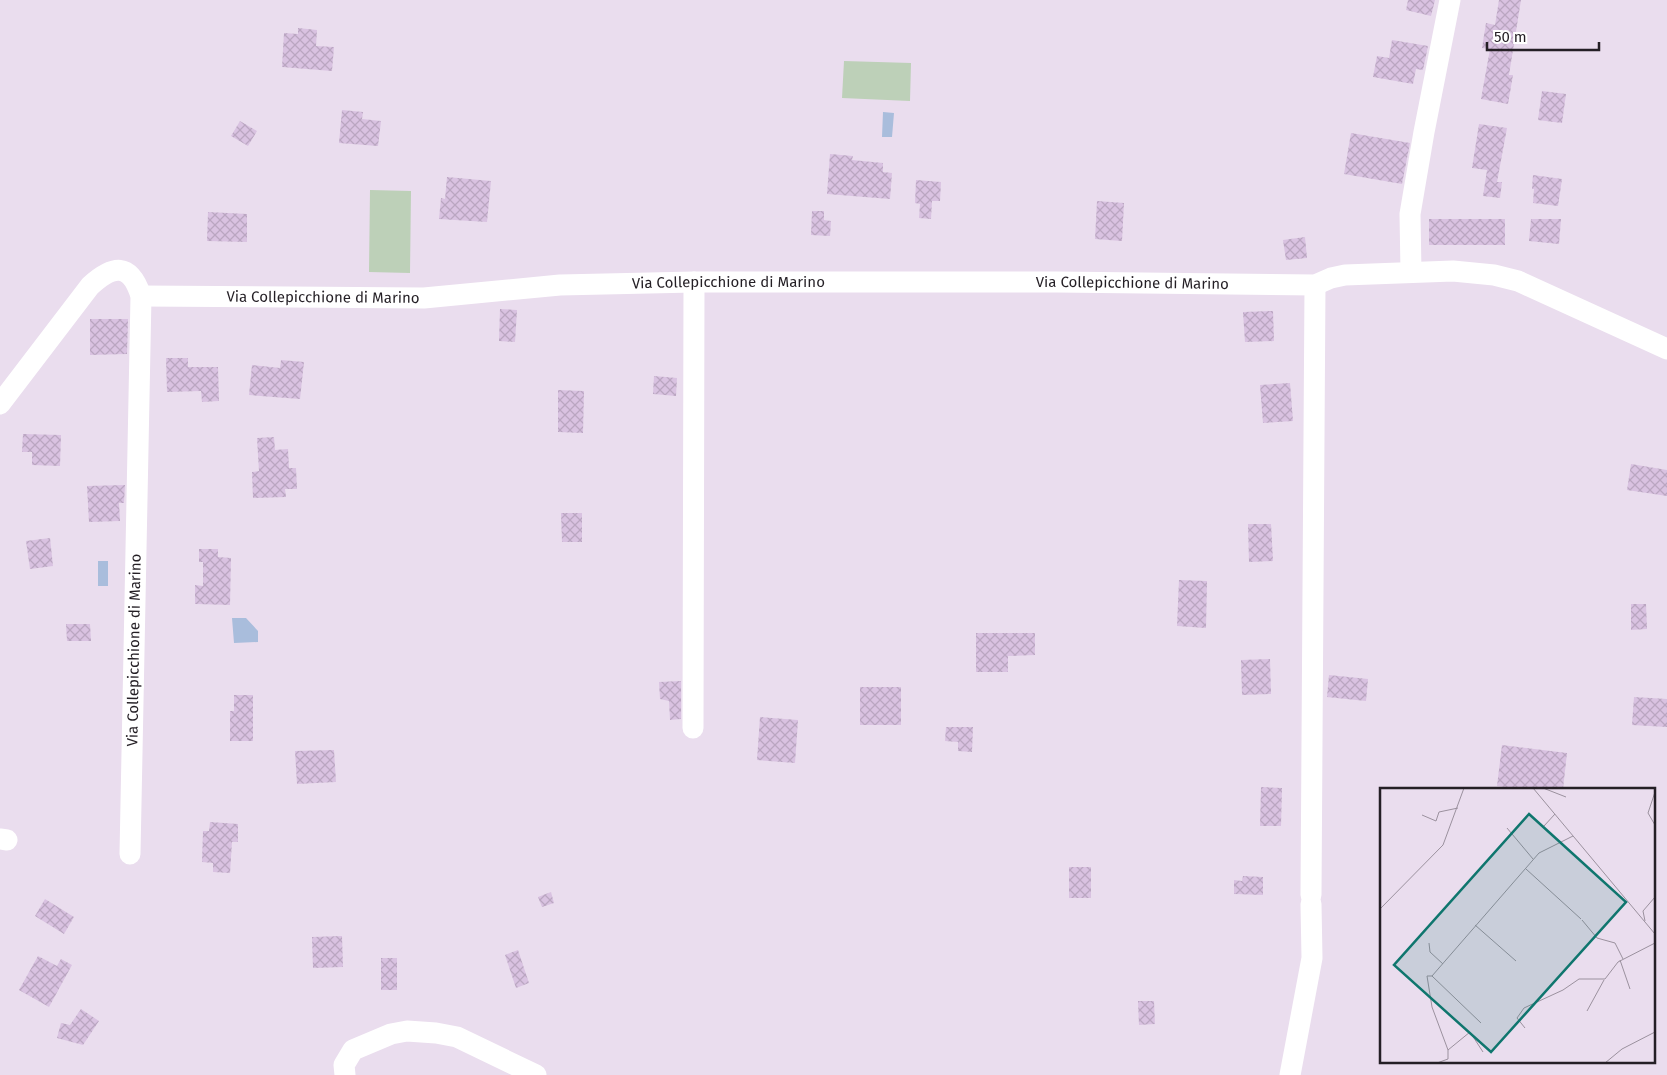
<svg xmlns="http://www.w3.org/2000/svg" width="1667" height="1075" font-family="'Fira Sans',sans-serif">
<style>
.pitch{fill:#bdd0b8}
.water{fill:#a9bddc}
.building{fill:url(#building-cross-hatch)}
.lines{fill:none;stroke-linecap:round;stroke-linejoin:round}
.minor{stroke:#fff;stroke-width:21}
.labels{text-anchor:middle;stroke-width:5;stroke-linejoin:round;paint-order:stroke}
.street-label{font-size:15px;fill:#241f25;stroke:#fff}
.inset-road{fill:none;stroke:#9b919e;stroke-width:1}
.view{fill:#0f766e;fill-opacity:0.15;stroke:#0f766e;stroke-width:2.5}
.inset-edge{fill:none;stroke:#241f25;stroke-width:2.5}
</style>
<defs>
<pattern id="building-cross-hatch" width="8" height="8" patternUnits="userSpaceOnUse" patternTransform="scale(1.25)"><rect width="8" height="8" fill="#d9c2e1"/><path d="M0 0l8 8M0 8l8-8" fill="none" stroke="#baa6c1"/></pattern>
</defs>
<rect width="100%" height="100%" fill="#eaddee"/>
<path class="pitch" d="M 844,61 L 911,63 L 910,101 L 842,98 Z
M 370,190 L 411,191 L 410,273 L 369,272 Z"/>
<path class="water" d="M 883,112 L 894,113 L 892,137 L 882,137 Z
M 98,561 L 108,561 L 108,586 L 98,586 Z
M 232,618 L 246,618 L 258,631 L 258,642 L 234,643 Z"/>
<path class="building" d="M 1408,0 L 1435,0 L 1431,16 L 1406,10 Z
M 1499,0 L 1521,0 L 1509,75 L 1513,75 L 1508,104 L 1481,99 L 1490,49 L 1482,48 L 1486,23 L 1495,25 Z
M 298,28 L 317,30 L 316,46 L 334,47 L 332,71 L 282,67 L 284,33 L 298,34 Z
M 1392,40 L 1428,46 L 1423,70 L 1416,69 L 1413,84 L 1373,77 L 1377,56 L 1389,58 Z
M 1542,91 L 1566,94 L 1562,123 L 1538,120 Z
M 342,110 L 363,112 L 362,119 L 381,121 L 378,146 L 339,143 Z
M 240,121 L 257,131 L 248,146 L 231,136 Z
M 1479,124 L 1507,128 L 1497,182 L 1502,182 L 1500,198 L 1483,196 L 1487,170 L 1472,168 Z
M 1351,133 L 1410,143 L 1402,184 L 1344,174 Z
M 830,154 L 853,156 L 852,160 L 883,163 L 883,172 L 892,173 L 890,199 L 827,194 Z
M 1533,175 L 1562,179 L 1558,206 L 1533,203 L 1534,189 L 1532,189 Z
M 447,177 L 491,181 L 487,222 L 439,219 L 441,198 L 445,199 Z
M 916,180 L 941,182 L 940,201 L 932,201 L 931,219 L 919,218 L 920,204 L 915,203 Z
M 1097,201 L 1124,203 L 1122,241 L 1095,239 Z
M 812,211 L 824,211 L 824,220 L 831,221 L 830,236 L 811,235 Z
M 208,212 L 247,214 L 247,242 L 207,241 Z
M 1429,219 L 1505,219 L 1505,245 L 1429,245 Z
M 1531,219 L 1561,219 L 1559,244 L 1529,241 Z
M 1305,237 L 1307,258 L 1286,260 L 1283,240 Z
M 500,309 L 517,310 L 515,342 L 499,341 Z
M 1273,311 L 1274,341 L 1245,342 L 1243,312 Z
M 90,319 L 128,319 L 127,354 L 90,355 Z
M 166,358 L 188,358 L 188,367 L 218,367 L 219,401 L 202,402 L 201,391 L 167,392 Z
M 281,360 L 304,362 L 300,399 L 249,395 L 252,365 L 280,368 Z
M 654,376 L 677,378 L 676,396 L 653,394 Z
M 1290,383 L 1293,421 L 1263,423 L 1260,385 Z
M 558,390 L 584,391 L 583,433 L 558,432 Z
M 23,434 L 61,435 L 60,466 L 32,465 L 32,452 L 22,452 Z
M 274,437 L 275,450 L 288,449 L 289,468 L 296,468 L 297,489 L 285,489 L 286,497 L 253,498 L 252,472 L 259,471 L 257,438 Z
M 1631,464 L 1667,470 L 1667,496 L 1627,490 Z
M 125,485 L 124,503 L 119,503 L 120,521 L 89,522 L 87,486 Z
M 561,513 L 582,513 L 582,542 L 562,542 Z
M 1248,524 L 1271,524 L 1273,561 L 1249,562 Z
M 50,538 L 53,566 L 30,569 L 26,541 Z
M 199,549 L 218,549 L 218,557 L 231,558 L 230,605 L 195,604 L 195,585 L 203,586 L 203,562 L 199,562 Z
M 1179,580 L 1207,581 L 1206,628 L 1177,626 Z
M 1631,604 L 1646,604 L 1647,629 L 1631,630 Z
M 66,624 L 90,624 L 91,641 L 67,641 Z
M 976,633 L 1035,633 L 1035,655 L 1008,656 L 1008,672 L 976,672 Z
M 1270,659 L 1271,694 L 1242,695 L 1241,660 Z
M 1329,675 L 1368,679 L 1366,701 L 1327,697 Z
M 681,681 L 681,719 L 670,720 L 669,701 L 660,699 L 659,682 Z
M 860,687 L 901,687 L 901,725 L 860,725 Z
M 234,695 L 253,695 L 253,741 L 230,741 L 230,711 L 234,711 Z
M 1634,697 L 1667,699 L 1667,727 L 1632,725 Z
M 760,717 L 798,720 L 795,763 L 757,760 Z
M 946,727 L 973,727 L 972,752 L 958,751 L 958,742 L 945,741 Z
M 1502,745 L 1567,753 L 1563,789 L 1521,789 L 1497,786 Z
M 334,750 L 336,782 L 297,784 L 295,751 Z
M 1261,787 L 1282,788 L 1281,826 L 1260,826 Z
M 210,822 L 238,824 L 238,842 L 232,842 L 230,873 L 213,872 L 213,863 L 202,862 L 203,831 L 209,831 Z
M 1069,867 L 1091,867 L 1091,898 L 1069,898 Z
M 1243,876 L 1263,877 L 1263,895 L 1234,894 L 1234,880 L 1242,881 Z
M 551,892 L 554,903 L 542,907 L 538,897 Z
M 45,899 L 74,917 L 64,934 L 35,916 Z
M 342,936 L 343,967 L 313,968 L 312,937 Z
M 518,950 L 529,983 L 516,988 L 505,955 Z
M 38,956 L 57,966 L 61,959 L 72,965 L 49,1007 L 19,990 Z
M 381,958 L 397,958 L 397,990 L 381,990 Z
M 1138,1001 L 1154,1001 L 1155,1024 L 1139,1025 Z
M 81,1009 L 99,1021 L 83,1045 L 57,1038 L 61,1023 L 70,1025 Z"/>
<g class="lines">
<g class="minor">
<path d="M 1411,272 L 1410,214 L 1424,132 L 1450,0"/>
<path id="s1" d="M 141,296 L 424,298 L 560,285 L 694,282 L 1057,282 L 1315,285 L 1331,278 L 1345,275 L 1453,271 L 1494,275 L 1518,281 L 1667,349"/>
<path d="M 0,404 L 90,286 C 113,265 130,262 141,296 L 130,854"/>
<path d="M 693,728 L 694,282"/>
<path d="M 0,839 L 7,840"/>
<path d="M 1311,895 L 1315,285"/>
<path d="M 345,1075 L 344,1065 L 353,1050 L 391,1034 L 407,1031 L 436,1033 L 457,1037 L 536,1075"/>
<path d="M 1290,1075 L 1312,958 L 1311,904"/>
</g>
</g>
<g class="labels">
<g class="street-label">
<text dy="5" stroke="none"><textPath href="#s1" startOffset="588">Via Collepicchione di Marino</textPath></text>
<text dy="5" stroke="none"><textPath href="#s1" startOffset="992">Via Collepicchione di Marino</textPath></text>
<text dy="5" stroke="none"><textPath href="#s1" startOffset="182">Via Collepicchione di Marino</textPath></text>
<text transform="translate(134 650) rotate(-89)" y="5">Via Collepicchione di Marino</text>
</g>
</g>
<g transform="translate(1380 788)">
<rect width="275" height="275" fill="#eaddee"/>
<path class="inset-road" d="M 153,0 L 275,146M 163,0 L 186,9M 275,4 L 268,25 L 275,37M 42,27 L 56,33 L 59,24 L 78,20M 164,38 L 175,26M 127,40 L 153,71M 146,81 L 201,131M 0,121 L 63,57 L 84,0M 202,132 L 217,150 L 235,155 L 243,171M 265,133 L 263,123 L 275,109M 95,137 L 136,173M 49,155 L 50,164 L 63,176M 240,172 L 250,201M 52,188 L 159,65 L 193,48M 207,223 L 224,192M 145,240 L 137,230 L 144,220 L 183,202 L 199,191 L 225,191 L 238,174 L 275,155M 68,262 L 90,244 L 103,264M 57,275 L 68,271 L 68,262 L 52,219 L 47,188 L 52,188 L 101,235M 225,275 L 242,261 L 275,244"/>
<path class="view" d="M 149,26 L 246,114 L 111,264 L 14,177 Z"/>
<rect width="275" height="275" class="inset-edge"/>
</g>
<path d="M1487 42v8h112v-8" fill="none" stroke="#241f25" stroke-width="2.5"/>
<text x="1494" y="42" font-size="15" fill="#241f25" stroke="#ffffff" stroke-width="4" paint-order="stroke">50 m</text>
</svg>
